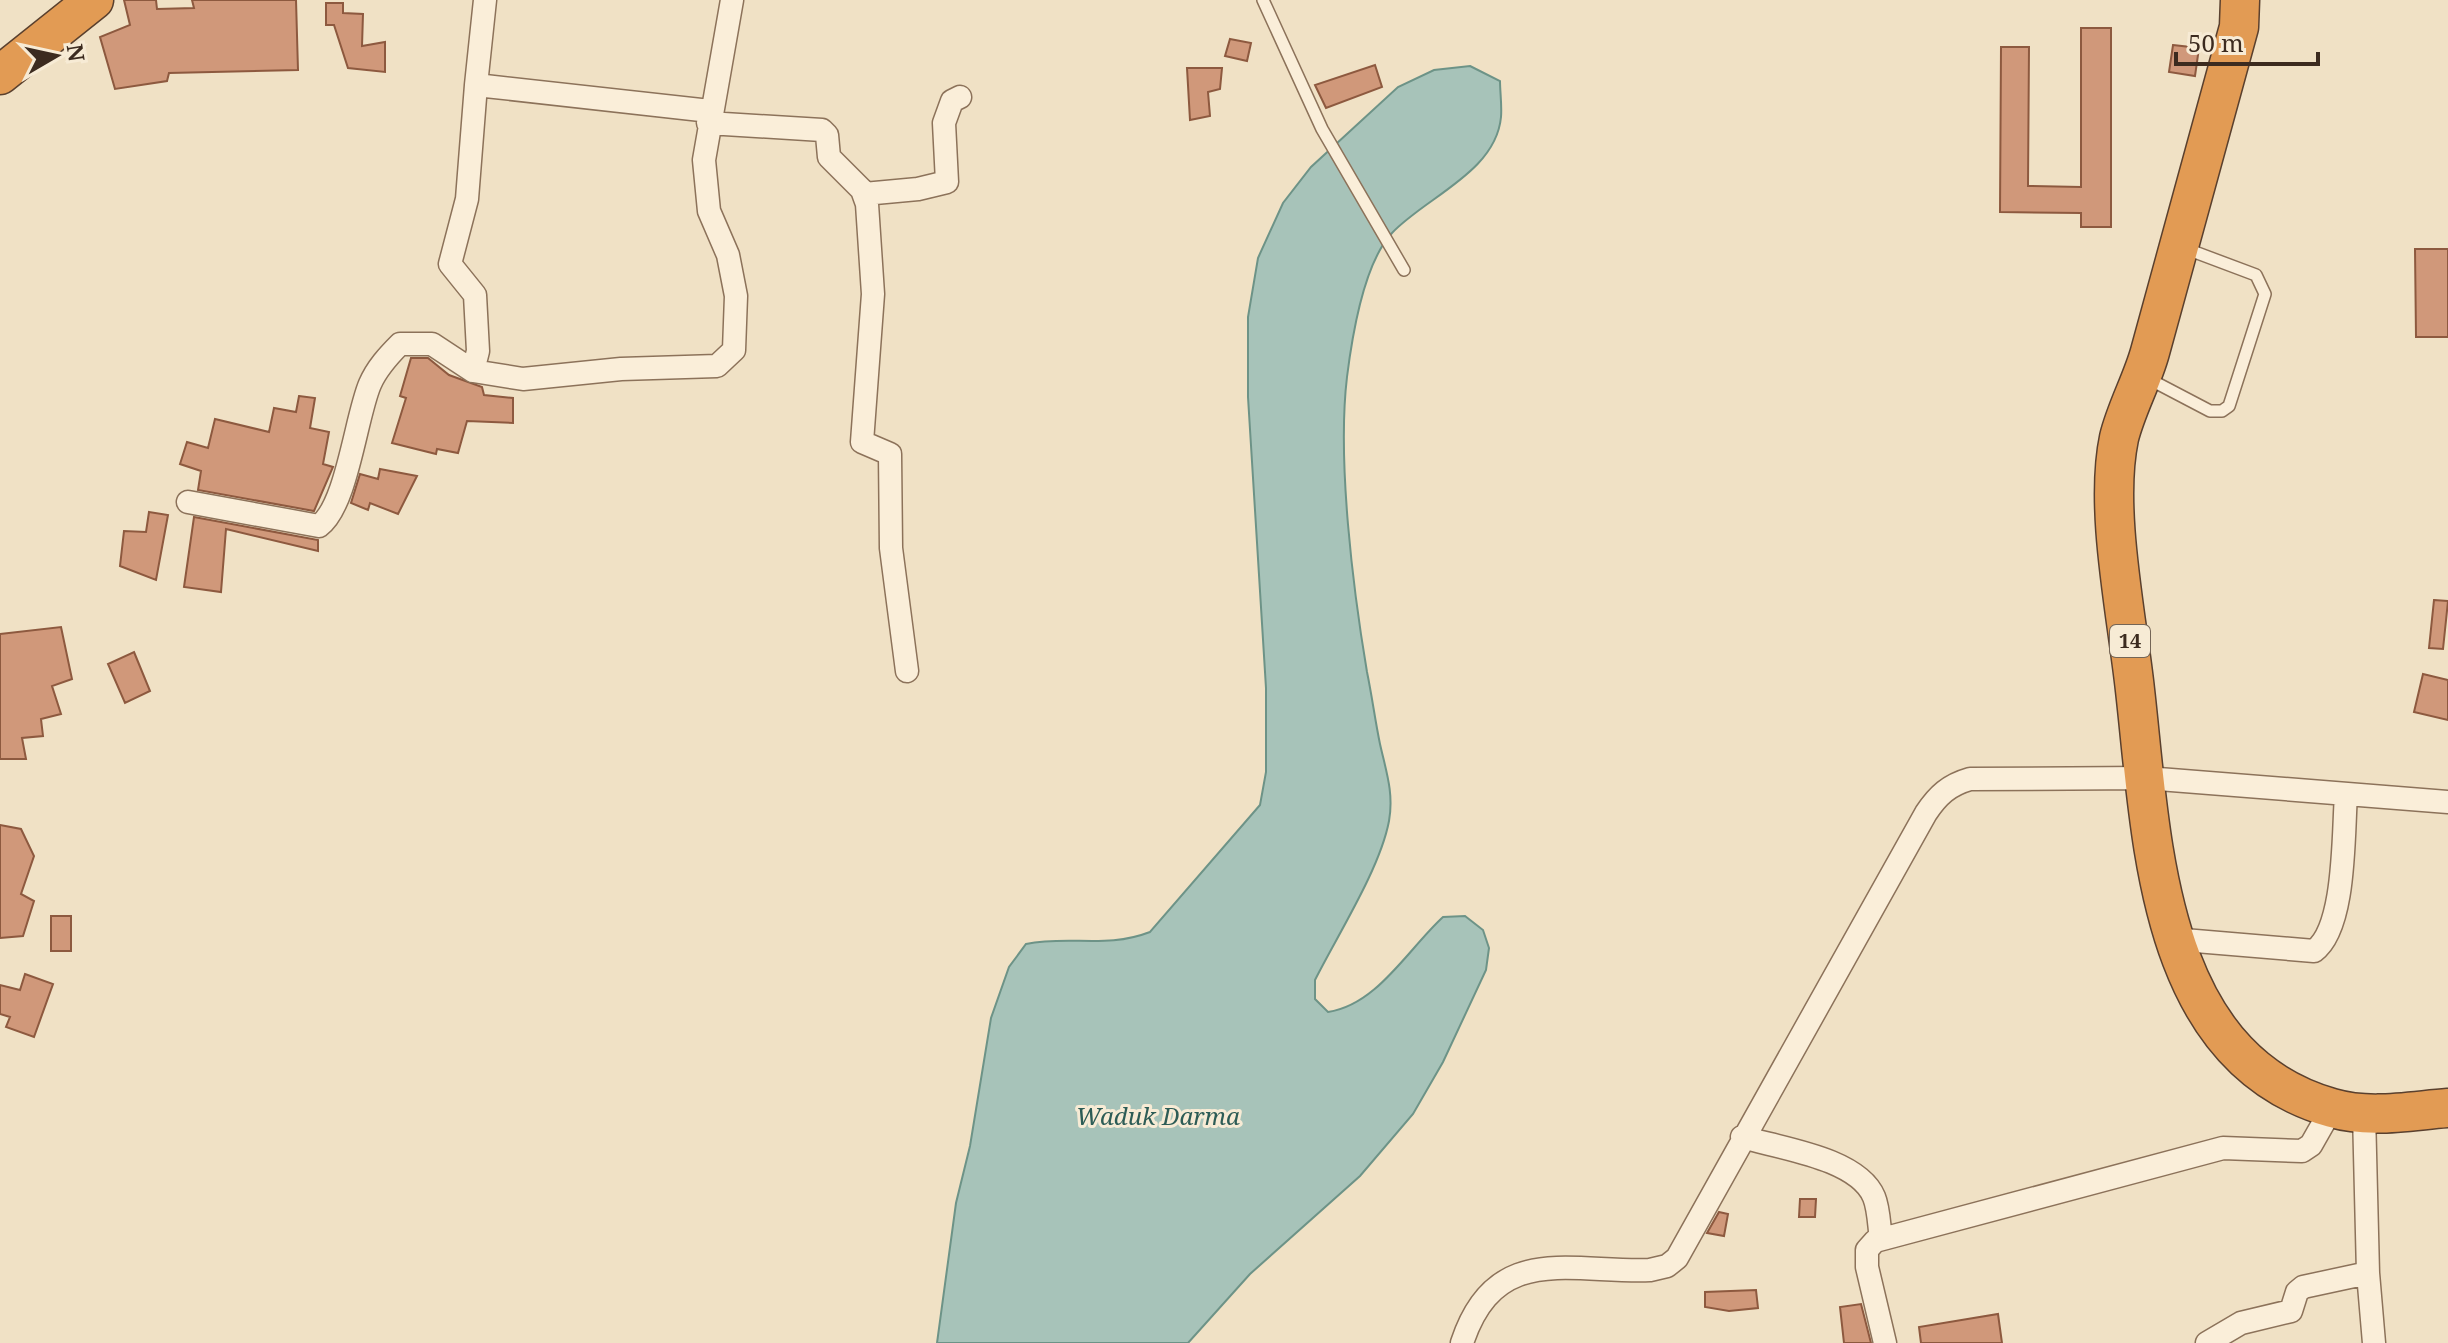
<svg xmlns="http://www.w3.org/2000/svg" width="2448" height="1343" font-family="'Noto Serif',serif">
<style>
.water{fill:#a7c3b9;stroke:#6d9387;stroke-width:2}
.building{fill:#d0987a;stroke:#8d593f;stroke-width:2}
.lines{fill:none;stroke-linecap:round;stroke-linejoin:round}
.lane-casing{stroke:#8c725a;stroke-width:14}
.street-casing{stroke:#8c725a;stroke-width:25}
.highway-casing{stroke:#5a402e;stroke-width:41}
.lane{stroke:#faeed9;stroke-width:11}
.street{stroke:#faeed9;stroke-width:22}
.highway{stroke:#e29b54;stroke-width:38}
.labels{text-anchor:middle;stroke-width:6;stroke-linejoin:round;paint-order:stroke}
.shield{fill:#f7ebd5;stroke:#746556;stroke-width:2}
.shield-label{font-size:20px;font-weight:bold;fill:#3c2b1f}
.water-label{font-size:24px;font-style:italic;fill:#2d5c56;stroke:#f7ebd5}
</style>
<rect width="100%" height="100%" fill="#f0e1c5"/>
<path class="water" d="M 1470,66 L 1500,81 C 1500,92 1502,105 1501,117 C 1496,172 1426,197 1392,233 C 1364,263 1352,337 1347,377 C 1337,460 1353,589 1367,672 C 1372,696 1375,720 1380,744 C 1386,771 1394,793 1389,821 C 1380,869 1337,936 1315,980 L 1315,999 L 1328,1012 C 1377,1005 1408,949 1443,917 L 1465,916 L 1483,930 L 1489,948 L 1486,970 L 1443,1062 L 1413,1114 L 1360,1176 L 1250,1274 L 1188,1343 L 937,1343 L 956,1203 L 970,1146 L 991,1018 L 1009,967 L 1026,944 C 1070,935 1106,949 1150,932 L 1260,805 L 1266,772 L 1266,688 L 1248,397 L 1248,317 L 1258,258 L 1283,203 L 1311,167 L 1398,87 L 1434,70 Z"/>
<path class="building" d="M 124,0 L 156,0 L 157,9 L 194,8 L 192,0 L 296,0 L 298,70 L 169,73 L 167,81 L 115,89 L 100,37 L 130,25 Z
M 326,3 L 343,3 L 343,13 L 363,14 L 362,46 L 385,42 L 385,72 L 348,68 L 334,25 L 326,25 Z
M 2081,28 L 2111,28 L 2111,227 L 2081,227 L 2081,213 L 2000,212 L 2001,47 L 2029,47 L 2028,186 L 2081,187 Z
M 1230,39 L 1251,43 L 1247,61 L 1225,56 Z
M 2173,45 L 2199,48 L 2195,76 L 2169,72 Z
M 1375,65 L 1382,87 L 1326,108 L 1315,85 Z
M 1187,68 L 1222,68 L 1220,89 L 1208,92 L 1210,116 L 1190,120 Z
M 2415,249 L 2448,249 L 2448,337 L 2416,337 Z
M 411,358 L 428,358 L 449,375 L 482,387 L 484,395 L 513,398 L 513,423 L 467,421 L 458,453 L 437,449 L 436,454 L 392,443 L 406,398 L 400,396 Z
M 299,396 L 315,398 L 310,428 L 329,432 L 323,464 L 333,467 L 314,511 L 198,490 L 201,471 L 180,464 L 187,442 L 208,448 L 215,419 L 269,432 L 274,408 L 296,412 Z
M 380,469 L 417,476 L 398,514 L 370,503 L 368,510 L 351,503 L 360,474 L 378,479 Z
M 149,512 L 168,515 L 156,580 L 120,566 L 124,531 L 146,532 Z
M 194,517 L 318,540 L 318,551 L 226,529 L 221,592 L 184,587 Z
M 2434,600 L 2448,601 L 2443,649 L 2429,648 Z
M 61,627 L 72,679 L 52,686 L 61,714 L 41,719 L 43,736 L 22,738 L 26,759 L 0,759 L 0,634 Z
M 134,652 L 150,691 L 125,703 L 108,664 Z
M 2423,674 L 2448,680 L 2448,720 L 2414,712 Z
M 0,825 L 21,829 L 34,856 L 21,894 L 34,901 L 23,936 L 0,938 Z
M 51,916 L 71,916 L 71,951 L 51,951 Z
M 25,974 L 53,984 L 34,1037 L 6,1027 L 10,1017 L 0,1014 L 0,985 L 20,990 Z
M 1800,1199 L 1816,1199 L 1815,1217 L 1799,1217 Z
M 1719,1212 L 1728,1214 L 1724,1236 L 1707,1233 Z
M 1756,1290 L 1758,1308 L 1729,1311 L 1705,1307 L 1705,1292 Z
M 1861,1304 L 1871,1343 L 1844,1343 L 1840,1307 Z
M 1998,1314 L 2002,1343 L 1921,1343 L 1919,1327 Z"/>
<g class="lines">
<g class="lane-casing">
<path id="lane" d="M 1263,0 L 1322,129 L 1404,270
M 2147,378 L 2210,411 L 2222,411 L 2229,406 L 2265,294 L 2256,275 L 2184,248"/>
</g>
<g class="street-casing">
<path id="street" d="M 476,85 L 485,0
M 708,123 L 822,130 L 827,135 L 829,157 L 862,190 L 867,204 L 873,294 L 862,442 L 890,454 L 891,548 L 907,671
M 864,194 L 918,189 L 947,182 L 944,123 L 952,101 L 960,97
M 473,371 L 523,379 L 621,369 L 717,366 L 734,350 L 736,296 L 728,255 L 709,211 L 704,160 L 732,0
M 188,502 L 319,526 C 347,506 356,416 370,384 C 377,368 388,356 400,344 L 432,344 L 473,371 L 478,351 L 475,295 L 450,264 L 467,199 L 476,85 L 710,111
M 2172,939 L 2314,951 C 2346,928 2343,833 2346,795
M 2364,1113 L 2368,1273 L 2374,1343
M 1742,1137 C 1779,1148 1858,1158 1874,1197 C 1879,1209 1879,1226 1881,1239
M 1462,1343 C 1495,1242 1569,1273 1650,1270 L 1667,1266 L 1677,1258 L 1926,813 C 1938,795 1949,785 1970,779 L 2146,778 L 2448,802
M 1885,1343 L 1867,1267 L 1867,1250 L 1875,1241 L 2223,1148 L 2302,1151 L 2311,1145 L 2332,1108
M 2207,1343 L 2241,1323 L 2291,1311 L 2297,1292 L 2303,1287 L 2368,1273"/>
</g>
<g class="highway-casing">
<path id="highway" d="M 2240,0 L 2239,27 C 2209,135 2180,244 2150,352 C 2142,381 2126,409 2119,438 C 2104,509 2127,616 2135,690 C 2152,838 2155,1058 2332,1108 C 2370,1119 2409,1111 2448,1108
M 0,75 L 94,0"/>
</g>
<use href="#lane" class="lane"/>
<use href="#street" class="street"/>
<use href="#highway" class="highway"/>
</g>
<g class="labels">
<rect class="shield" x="2110" y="625" width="40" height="32" rx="6"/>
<g class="shield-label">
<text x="2130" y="648">14</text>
</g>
<g class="water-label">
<text x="1158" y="1125">Waduk Darma</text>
</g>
</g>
<g transform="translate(56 56) rotate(81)" stroke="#f7ebd5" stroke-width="6" paint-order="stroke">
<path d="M0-6L14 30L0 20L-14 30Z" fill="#3c2b1f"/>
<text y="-12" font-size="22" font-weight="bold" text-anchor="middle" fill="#3c2b1f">N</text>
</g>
<path d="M2176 52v12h142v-12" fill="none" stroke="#3c2b1f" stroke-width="4"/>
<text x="2188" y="52" font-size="24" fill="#3c2b1f" stroke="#f7ebd5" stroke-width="6" paint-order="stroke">50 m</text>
</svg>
